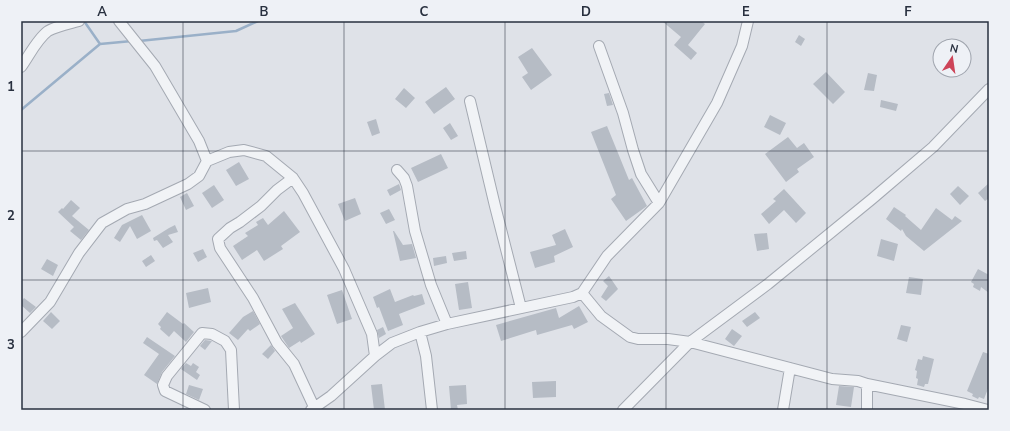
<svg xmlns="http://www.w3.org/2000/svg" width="1010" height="431" font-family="'Nunito Sans',sans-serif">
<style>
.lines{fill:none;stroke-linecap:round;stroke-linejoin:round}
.stream{stroke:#9ab0c8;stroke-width:2.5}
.building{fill:#b6bcc5}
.street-casing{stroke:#a4a9b2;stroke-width:12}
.street{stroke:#f1f3f6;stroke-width:10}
.grid{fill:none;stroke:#28303f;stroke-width:1;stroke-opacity:0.55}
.neatline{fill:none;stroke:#28303f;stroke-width:1.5}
.grid-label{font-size:13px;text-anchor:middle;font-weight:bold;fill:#28303f}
</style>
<rect width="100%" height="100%" fill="#dfe2e8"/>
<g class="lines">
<path class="stream" d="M 84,21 L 100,44
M 139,41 L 236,31 L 258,21
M 21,110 L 100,44 L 132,41"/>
</g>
<path class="building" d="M 662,21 L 701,21 L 705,24 L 688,45 L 697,53 L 691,60 L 674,45 L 681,37 Z
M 799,35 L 805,39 L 801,46 L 795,42 Z
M 532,48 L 552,75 L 531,90 L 522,77 L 528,73 L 518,57 Z
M 826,72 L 845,92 L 833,104 L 813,84 Z
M 868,73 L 877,75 L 874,91 L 864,90 Z
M 446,87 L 455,99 L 434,114 L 425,102 Z
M 404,88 L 415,98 L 406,108 L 395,99 Z
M 609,93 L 613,105 L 607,106 L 604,94 Z
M 881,100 L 898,104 L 896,111 L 880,107 Z
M 770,115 L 786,123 L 780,135 L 764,127 Z
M 376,119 L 380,133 L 372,136 L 367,122 Z
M 450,123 L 458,136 L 451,140 L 443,128 Z
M 607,126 L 629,180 L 632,178 L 647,206 L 626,221 L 611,199 L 616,195 L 591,132 Z
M 788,137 L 797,148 L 804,143 L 814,157 L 797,169 L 799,172 L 786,182 L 765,154 Z
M 441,154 L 448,168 L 418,182 L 411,168 Z
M 239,162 L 249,179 L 236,186 L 226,170 Z
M 989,183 L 989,198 L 985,201 L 978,193 Z
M 399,184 L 401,190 L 390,196 L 387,190 Z
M 214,185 L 224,200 L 212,208 L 202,193 Z
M 958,186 L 969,196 L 960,205 L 950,194 Z
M 784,189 L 806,213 L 796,223 L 784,210 L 769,224 L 761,214 L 776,201 L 773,199 Z
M 187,193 L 194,206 L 186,210 L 180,197 Z
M 355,198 L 361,214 L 345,221 L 338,204 Z
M 71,200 L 80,208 L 72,216 L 89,230 L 81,240 L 70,231 L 74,227 L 58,212 L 62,208 L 63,209 Z
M 894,207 L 906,215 L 905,216 L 921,230 L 936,208 L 952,220 L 955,216 L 962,221 L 924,251 L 906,236 L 902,229 L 901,231 L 886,219 Z
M 389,209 L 395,220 L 386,224 L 380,213 Z
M 284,211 L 300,232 L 281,246 L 283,249 L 264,261 L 257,250 L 242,260 L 233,246 L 248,236 L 245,233 L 258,225 L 256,222 L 263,218 L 268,225 Z
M 142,215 L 151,231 L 137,239 L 130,226 L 120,242 L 114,238 L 122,225 Z
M 175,225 L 178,232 L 168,235 L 173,242 L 163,248 L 157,240 L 154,241 L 153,238 L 169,228 Z
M 565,229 L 573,247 L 554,256 L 555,262 L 535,268 L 530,252 L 556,245 L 552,235 Z
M 393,231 L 394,231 L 403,245 L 412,244 L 416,258 L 400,261 Z
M 767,233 L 769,249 L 757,251 L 754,234 Z
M 881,239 L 898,244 L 894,261 L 877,256 Z
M 203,249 L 207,257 L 198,262 L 193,253 Z
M 466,251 L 467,259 L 454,261 L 452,253 Z
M 151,255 L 155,261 L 146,267 L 142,261 Z
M 446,256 L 447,263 L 434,266 L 433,258 Z
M 47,259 L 58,265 L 53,276 L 41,269 Z
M 978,269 L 989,275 L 989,293 L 981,287 L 980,291 L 973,287 L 974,284 L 971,282 Z
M 609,276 L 618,289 L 606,301 L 601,297 L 608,286 L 603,281 Z
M 909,277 L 923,279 L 921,295 L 906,293 Z
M 468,282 L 472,308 L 459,310 L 455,284 Z
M 208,288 L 211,302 L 189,308 L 186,293 Z
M 390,289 L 395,302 L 413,295 L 414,296 L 422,294 L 425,304 L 399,314 L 403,325 L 388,331 L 379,307 L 377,308 L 373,297 Z
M 342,290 L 352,319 L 337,324 L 327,295 Z
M 24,298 L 36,307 L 30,313 L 21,305 L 21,302 Z
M 295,303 L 315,334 L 301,343 L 300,341 L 289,348 L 281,336 L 293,328 L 282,309 Z
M 579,306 L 588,322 L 574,329 L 572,325 L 537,335 L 536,330 L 501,341 L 496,325 L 556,308 L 559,318 Z
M 253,311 L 260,324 L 250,331 L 248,329 L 238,340 L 229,333 L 243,317 Z
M 51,312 L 60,321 L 52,329 L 43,321 Z
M 167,312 L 183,324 L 184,323 L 194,332 L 186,342 L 174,331 L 169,337 L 160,329 L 161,327 L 158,324 Z
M 755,312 L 760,318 L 747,327 L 742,321 Z
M 901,325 L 911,327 L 907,342 L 897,339 Z
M 383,327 L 386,334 L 379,338 L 377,330 Z
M 732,329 L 742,336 L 734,346 L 725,339 Z
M 147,337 L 175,356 L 162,372 L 157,384 L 144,375 L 159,354 L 143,343 Z
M 205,340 L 212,341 L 205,350 L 200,346 Z
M 271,345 L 275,351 L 268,359 L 262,354 Z
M 983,352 L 989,354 L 989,386 L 984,399 L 979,397 L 978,399 L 972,396 L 973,394 L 967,391 Z
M 923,356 L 934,359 L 928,384 L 925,384 L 924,387 L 917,385 L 918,379 L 916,378 L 917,371 L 915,370 L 918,359 L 922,360 Z
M 186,363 L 191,366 L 193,363 L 199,367 L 196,372 L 200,375 L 197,380 L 181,369 Z
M 556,381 L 556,397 L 533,398 L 532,382 Z
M 382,384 L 385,410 L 374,410 L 371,385 Z
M 189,385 L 203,389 L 199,400 L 186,394 Z
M 466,385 L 467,404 L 457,405 L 458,410 L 451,410 L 449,386 Z
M 839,386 L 854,387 L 851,407 L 836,405 Z"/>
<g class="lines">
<g class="street-casing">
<path id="street" d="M 119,21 L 155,66 L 199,141 L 207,161 L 229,152 L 244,150 L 266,156 L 293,178 L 303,193 L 344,269 L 372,334 L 375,356
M 599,46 L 623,113 L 633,150 L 641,174 L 659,203
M 21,67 C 29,56 37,39 48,31 C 57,26 68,24 79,21
M 470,101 L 495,206 L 521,308
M 397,170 L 404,178 L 407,186 L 415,231 L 431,285 L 447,324
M 293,178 L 277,190 L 261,206 L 240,222 L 230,228 L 218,239 L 220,248 L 253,298 L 277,343 L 294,364 L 314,407
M 582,293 L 601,316 L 630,337 L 638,339 L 668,339 L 690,342 L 832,379 L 858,381 L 867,384 L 867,410
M 21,332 L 50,302 L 79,253 L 102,223 L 127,209 L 145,204 L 188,184 L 199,176 L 207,161
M 420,332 L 426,356 L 432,410
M 867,384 L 965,404 L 988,410
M 205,410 L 165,391 L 163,385 L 167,376 L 202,333 L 212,334 L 225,341 L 231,350 L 234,410
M 311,410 L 331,396 L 375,356 L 392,343 L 420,332 L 447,324 L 573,297 L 582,293 L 607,256 L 659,203 L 717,103 L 742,46 L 748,21
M 623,410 L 690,342 L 768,284 L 872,199 L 933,147 L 989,89
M 783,410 L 790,368"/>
</g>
<use href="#street" class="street"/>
</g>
<path class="grid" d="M 183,21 L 183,410M 344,21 L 344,410M 505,21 L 505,410M 666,21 L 666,410M 827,21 L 827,410M 21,151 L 989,151M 21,280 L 989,280"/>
<rect width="1010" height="431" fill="none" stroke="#eef1f6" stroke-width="44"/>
<g transform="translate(952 58) rotate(13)"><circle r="19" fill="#eef1f6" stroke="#9fa4ad"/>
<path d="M0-3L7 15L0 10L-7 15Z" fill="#cd4458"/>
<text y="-6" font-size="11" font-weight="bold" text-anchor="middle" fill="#28303f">N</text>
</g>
<rect x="22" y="22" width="966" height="387" class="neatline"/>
<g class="grid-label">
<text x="102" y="16">A</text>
<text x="264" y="16">B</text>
<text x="424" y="16">C</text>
<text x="586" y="16">D</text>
<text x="746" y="16">E</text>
<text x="908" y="16">F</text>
<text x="11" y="91">1</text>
<text x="11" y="220">2</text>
<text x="11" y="349">3</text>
</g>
</svg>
